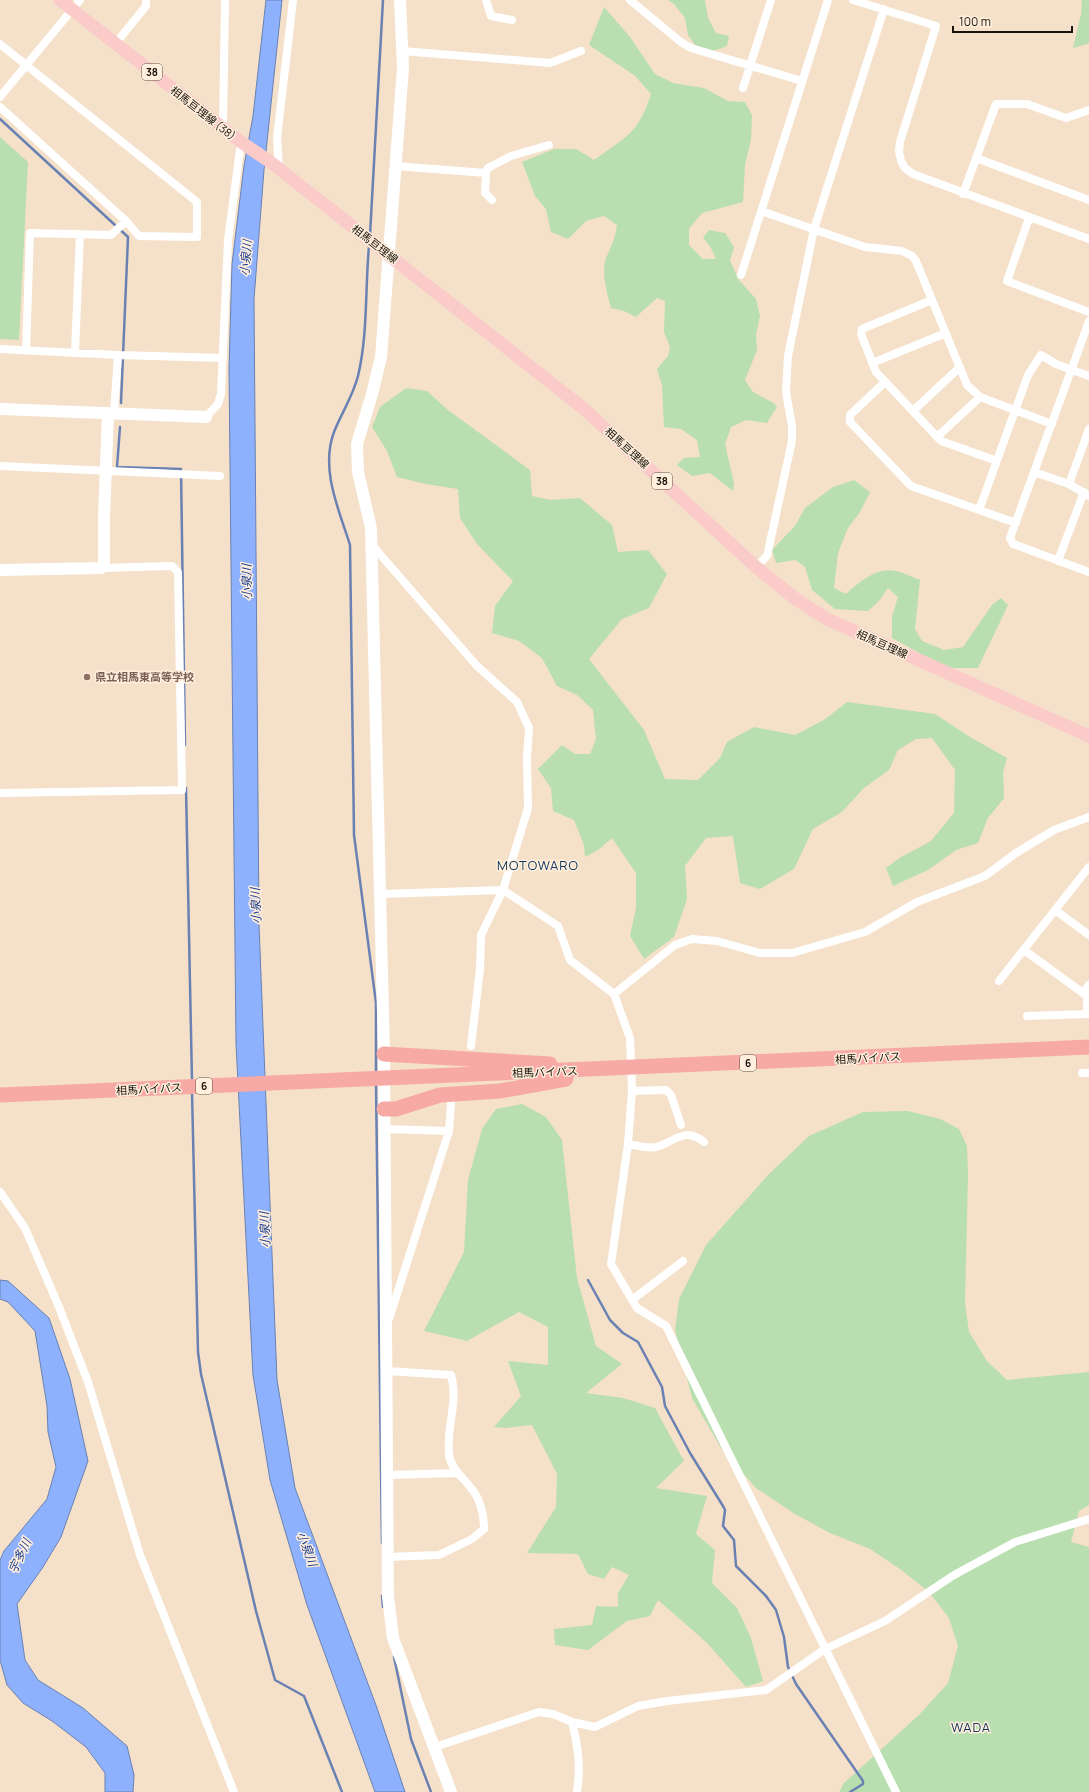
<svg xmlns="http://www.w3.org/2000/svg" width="1089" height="1792" font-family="Manrope,'Noto Sans JP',sans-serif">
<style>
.green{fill:#b9deaf}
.water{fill:#8db1fc;stroke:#6a81b3}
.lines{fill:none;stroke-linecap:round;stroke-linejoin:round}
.stream{stroke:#6a81b3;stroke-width:2.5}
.street{stroke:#fff;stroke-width:8}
.secondary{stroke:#fff;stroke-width:12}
.primary{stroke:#facbc9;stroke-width:13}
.highway{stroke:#f7a9a5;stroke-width:15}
.education-dot{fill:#8d6e63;stroke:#ffefdc;stroke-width:1.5}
.labels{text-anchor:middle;stroke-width:3;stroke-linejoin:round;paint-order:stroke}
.shield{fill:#ffefdc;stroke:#5e5449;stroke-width:1}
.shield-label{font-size:10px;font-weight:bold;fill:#19120a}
.street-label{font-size:11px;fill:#19120a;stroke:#ffefdc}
.education-label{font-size:11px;font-weight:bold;fill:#785e54;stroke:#ffefdc;text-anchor:start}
.water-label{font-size:12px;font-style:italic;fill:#183b8f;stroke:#ffefdc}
.quarter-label{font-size:13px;letter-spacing:1px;fill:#0f365c;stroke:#ffefdc}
</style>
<rect width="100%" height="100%" fill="#f5e1c9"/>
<path class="green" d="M 668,0 L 705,0 L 708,18 L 716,33 L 729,36 L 727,46 L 713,51 L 696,46 L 688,35 L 685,18 L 674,4 Z
M 1082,0 L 1089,0 L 1089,42 L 1087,44 L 1073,48 L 1081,14 Z
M 604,7 L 630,37 L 655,74 L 673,83 L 704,88 L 728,101 L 745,102 L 752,115 L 751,140 L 745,165 L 743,202 L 702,213 L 689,229 L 689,245 L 703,259 L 716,259 L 710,246 L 703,238 L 709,230 L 725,233 L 734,247 L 730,260 L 738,279 L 756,299 L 760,316 L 756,335 L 757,350 L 745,380 L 753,392 L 774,403 L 777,407 L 767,423 L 746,420 L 731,427 L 725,444 L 734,483 L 733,491 L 710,473 L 692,476 L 677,465 L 684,458 L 700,457 L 697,440 L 681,429 L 664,427 L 662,385 L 657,369 L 668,356 L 670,347 L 664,332 L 665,301 L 657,298 L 636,317 L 624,311 L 611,308 C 607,294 601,271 606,258 C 612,244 615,240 617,225 L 604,216 L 586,221 L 568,239 L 551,232 L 546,209 L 535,196 L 522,162 L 554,149 L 576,149 L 594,160 C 626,137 638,134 651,94 L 634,75 L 589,45 Z
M 0,137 L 28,162 L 19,340 L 0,339 Z
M 406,388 L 427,391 L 448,410 L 530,470 L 532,496 L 551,500 L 580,498 L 612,525 L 618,552 L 648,550 L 667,574 L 649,608 L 622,619 L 589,659 L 644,730 L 665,779 L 698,780 L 720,758 L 727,742 L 754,727 L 795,735 L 824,720 L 847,702 L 935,714 L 970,737 L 1007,758 L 1003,772 L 1004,798 L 988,818 L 978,843 L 956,850 L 928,870 L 893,886 L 886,868 L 901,857 L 931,841 L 954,813 L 955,770 L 932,738 L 916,739 L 898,750 L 889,770 L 864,788 L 842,812 L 813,829 L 794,869 L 760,889 L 740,883 L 733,836 L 706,838 L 685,866 L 687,899 L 674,937 L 644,959 L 630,936 L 636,908 L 636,873 L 612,838 L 598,850 L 585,857 L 584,845 L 574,820 L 553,811 L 551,788 L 538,769 L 562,745 L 575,754 L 590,754 L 596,739 L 593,710 L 577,695 L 557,686 L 542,658 L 519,641 L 492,633 L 495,606 L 513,581 L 477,544 L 460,518 L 458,489 L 426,484 L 397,477 L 387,451 L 372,427 L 380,407 Z
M 854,480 L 870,492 L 860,512 L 848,528 L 838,553 L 834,588 L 846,594 C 860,582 876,567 896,571 C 904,573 912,577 920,580 L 915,629 L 922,641 L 944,650 L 963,647 L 992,605 L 1001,598 L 1008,605 L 978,668 L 952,668 L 925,656 L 892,638 L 892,616 L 898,597 L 888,588 L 879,601 L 868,611 L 835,609 L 812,590 L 805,567 L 795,560 L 776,563 L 772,550 L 795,526 L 805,508 L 833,487 Z
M 522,1104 L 546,1117 L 562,1140 L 577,1278 L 596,1346 L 622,1364 L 586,1393 L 623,1398 L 655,1408 L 684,1461 L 656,1488 L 707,1496 L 696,1534 L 715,1550 L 712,1583 L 737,1608 L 751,1638 L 763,1681 L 746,1687 L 706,1642 L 658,1600 L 650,1616 L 627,1621 L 588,1650 L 555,1645 L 554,1629 L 592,1625 L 596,1606 L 618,1607 L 618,1593 L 629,1575 L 612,1567 L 604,1579 L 588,1574 L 578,1554 L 527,1553 L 556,1507 L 557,1474 L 532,1425 L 505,1428 L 494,1427 L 521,1396 L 508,1361 L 548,1365 L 548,1327 L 519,1312 L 467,1341 L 424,1331 L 464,1252 L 468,1180 L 482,1129 L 496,1109 Z
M 908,1111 L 940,1119 L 959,1129 L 967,1146 L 968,1176 L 965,1302 L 969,1332 L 987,1361 L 1007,1380 L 1089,1372 L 1089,1505 L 1079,1511 L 1071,1542 L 1089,1547 L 1089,1792 L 839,1792 L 844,1783 L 919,1715 L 948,1683 L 958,1646 L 949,1618 L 929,1592 L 900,1569 L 870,1549 L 830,1533 L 795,1514 L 756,1488 L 721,1448 L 692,1398 L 675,1330 L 679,1299 L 706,1245 L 768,1175 L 809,1136 L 863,1112 Z"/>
<path class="water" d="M 266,0 L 282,0 L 264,170 L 254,299 L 259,925 L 277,1380 L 295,1488 L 377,1708 L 405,1792 L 375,1792 L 307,1605 L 270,1480 L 253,1375 L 236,1044 L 229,369 L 232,264 L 244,166 L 253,116 Z
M 0,1280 L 8,1281 L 49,1318 L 70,1379 L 88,1461 L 61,1537 L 43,1567 L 17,1604 L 25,1660 L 38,1680 L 83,1708 L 127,1746 L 134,1775 L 133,1792 L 105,1792 L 105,1773 L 86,1747 L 52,1721 L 23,1703 L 7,1685 L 0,1660 L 0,1560 L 4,1551 L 47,1499 L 56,1467 L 48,1432 L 47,1406 L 35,1331 L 8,1302 L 0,1299 Z"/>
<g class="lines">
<path class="stream" d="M 0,119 L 128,237 L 121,403
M 370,235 L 383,0
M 369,246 C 365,289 368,334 358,376 C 353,396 341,414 334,432 C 320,469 339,510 350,545 L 354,835 L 376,1003 L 376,1073
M 120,427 L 117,467 L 181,469 L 185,745
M 186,788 L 192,1081
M 376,1084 L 382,1543
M 192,1092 L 198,1352 L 201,1374 L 256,1611 L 275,1680 L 304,1696 L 342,1792
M 588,1280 L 610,1320 L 623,1333 L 638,1342 L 662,1387 L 665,1406 L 690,1453 L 723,1506 L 725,1510 L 723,1526 L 734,1540 L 736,1566 L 766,1596 L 776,1610 L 784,1637 L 788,1667 L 796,1684 L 863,1781 L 863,1784 L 850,1792
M 382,1596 L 383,1607
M 394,1657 L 411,1739 L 431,1792"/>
<path class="street" d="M 486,0 L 491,16 L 512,20
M 630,0 L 682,43 L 691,48 L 802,81
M 853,0 L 936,26 L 900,142 L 899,152 L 901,161 L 905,168 L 913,174 L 1089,239
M 116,43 L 146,6 L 146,0
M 0,44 L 197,202 L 197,237 L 139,236 L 126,221 L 0,107
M 402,51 L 550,63 L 581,51
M 743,88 L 771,0
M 0,97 L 80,0
M 223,128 L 225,0
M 976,158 L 1089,200
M 395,166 L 486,173 L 485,193 L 492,200
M 279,169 L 277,138 L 293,0
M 486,173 L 488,168 L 511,156 L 549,145
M 963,194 L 996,104 L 1027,104 L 1066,118 L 1089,110
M 761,211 L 865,247 L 902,251 L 912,256 L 916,261 L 967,385 L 980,397 L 1052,424
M 1029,218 L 1007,281 L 1089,312
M 741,275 L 828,0
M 932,300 L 862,329 L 861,334 L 876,372 L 941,441 L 997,461
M 1089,321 L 1034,472 L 1069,484 L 1089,496
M 0,349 L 118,355 L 223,358
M 26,351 L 30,233 L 111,235 L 126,221
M 75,352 L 80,234
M 872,363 L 946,333
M 885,382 L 850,415 L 850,422 L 911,486 L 1016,523
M 913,411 L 960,367
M 114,413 L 118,355
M 206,417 L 218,404 L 221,394 L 228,240 L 241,142
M 937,437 L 980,397
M 0,466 L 220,476
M 1034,472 L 1010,538 L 1013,544 L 1089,572
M 1069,484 L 1089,429
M 979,510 L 1028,375 L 1041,355 L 1056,364 L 1089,376
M 372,545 L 477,666 L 517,702 L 529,728 L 527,758 L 528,808 L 503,890 L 481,935 L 480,969 L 471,1046
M 1058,561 L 1084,492
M 756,567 L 767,556 L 792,441 L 792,426 L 786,392 L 788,356 L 814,229 L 884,9
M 0,793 L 182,790 L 178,572 L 172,566 L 101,568
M 381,894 L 503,890 L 558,926 L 570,960 L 614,994 L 630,1038 L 632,1091 L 628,1144 L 611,1264 L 637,1308 L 666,1326 L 896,1792
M 1055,910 L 1089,935
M 1024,950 L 1083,993 L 1089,985
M 999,981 L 1089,867
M 1083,993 L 1087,996 L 1087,1014
M 614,994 L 675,945 L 692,939 L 717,941 L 760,953 L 792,953 L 865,932 L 917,902 L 985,876 L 1016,853 L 1054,830 L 1089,817
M 1027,1016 L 1089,1014
M 1082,1073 L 1089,1073
M 632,1091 L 666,1090 L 671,1095 L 681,1125
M 384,1129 L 449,1131
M 628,1144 C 636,1145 647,1149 656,1147 C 675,1142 684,1126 704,1142
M 0,1192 L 25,1228 L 59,1307 L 88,1382 L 140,1555 L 234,1792
M 632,1300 L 683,1261
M 389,1319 L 449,1131 L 451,1104
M 387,1371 L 451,1375 C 459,1401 446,1427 449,1454 C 451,1473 471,1482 478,1499 C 482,1508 484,1519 484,1529 L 472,1539 L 439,1555 L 387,1557
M 387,1475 L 458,1473
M 572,1722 C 578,1746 581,1767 577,1792
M 435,1747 L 539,1712 L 553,1714 L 572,1722 L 595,1727 L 638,1706 L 667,1701 L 766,1690 L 825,1649 L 885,1621 L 954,1575 L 1015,1542 L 1089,1519"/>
<path class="secondary" d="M 400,0 L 403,68 L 381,357 L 372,394 L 357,444 L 358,472 L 371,528 L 384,1054 L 388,1597 L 393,1638 L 451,1792
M 0,409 L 206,417
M 0,570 L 101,568 L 104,566 L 104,517 L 108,413"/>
<path class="primary" d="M 60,0 L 241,142 L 273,164 L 583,408 L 756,567 L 797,600 L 827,619 L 1089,736"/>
<path class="highway" d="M 384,1054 L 550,1064
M 0,1095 L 1089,1047
M 384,1109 L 396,1109 L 440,1095 L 500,1091 L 566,1079"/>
</g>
<circle class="education-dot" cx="87" cy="677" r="4"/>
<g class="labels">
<g class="shield">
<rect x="142" y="64" width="20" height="16" rx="3"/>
<rect x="652" y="473" width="20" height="16" rx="3"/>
<rect x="740" y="1055" width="16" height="16" rx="3"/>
<rect x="196" y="1078" width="16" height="16" rx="3"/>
</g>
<g class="shield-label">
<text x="152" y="76">38</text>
<text x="662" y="485">38</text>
<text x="748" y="1067">6</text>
<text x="204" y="1090">6</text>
</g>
<g class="street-label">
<text transform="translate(203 113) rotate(38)" y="4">相馬亘理線 (38)</text>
<text transform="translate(375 244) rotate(38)" y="4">相馬亘理線</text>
<text transform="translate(627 448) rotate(42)" y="4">相馬亘理線</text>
<text transform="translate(882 644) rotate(24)" y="4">相馬亘理線</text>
<text transform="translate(868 1058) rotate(-3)" y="4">相馬バイパス</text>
<text transform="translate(545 1072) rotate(-2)" y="4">相馬バイパス</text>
<text transform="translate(149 1089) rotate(-3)" y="4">相馬バイパス</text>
</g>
<g class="education-label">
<text x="95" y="681">県立相馬東高等学校</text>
</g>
<g class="water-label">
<text transform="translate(246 258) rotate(-85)" y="4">小泉川</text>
<text transform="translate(247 582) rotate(-91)" y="4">小泉川</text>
<text transform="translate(256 906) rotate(-92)" y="4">小泉川</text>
<text transform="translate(265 1230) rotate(-92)" y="4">小泉川</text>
<text transform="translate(307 1549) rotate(70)" y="4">小泉川</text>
<text transform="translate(20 1556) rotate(-65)" y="4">宇多川</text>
</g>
<g class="quarter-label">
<text x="538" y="870">MOTOWARO</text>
<text x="971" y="1732">WADA</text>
</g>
</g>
<path d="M953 26v6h119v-6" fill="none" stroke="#19120a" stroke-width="2"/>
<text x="959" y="26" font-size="12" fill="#19120a" stroke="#ffefdc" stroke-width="3" paint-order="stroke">100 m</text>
</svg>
